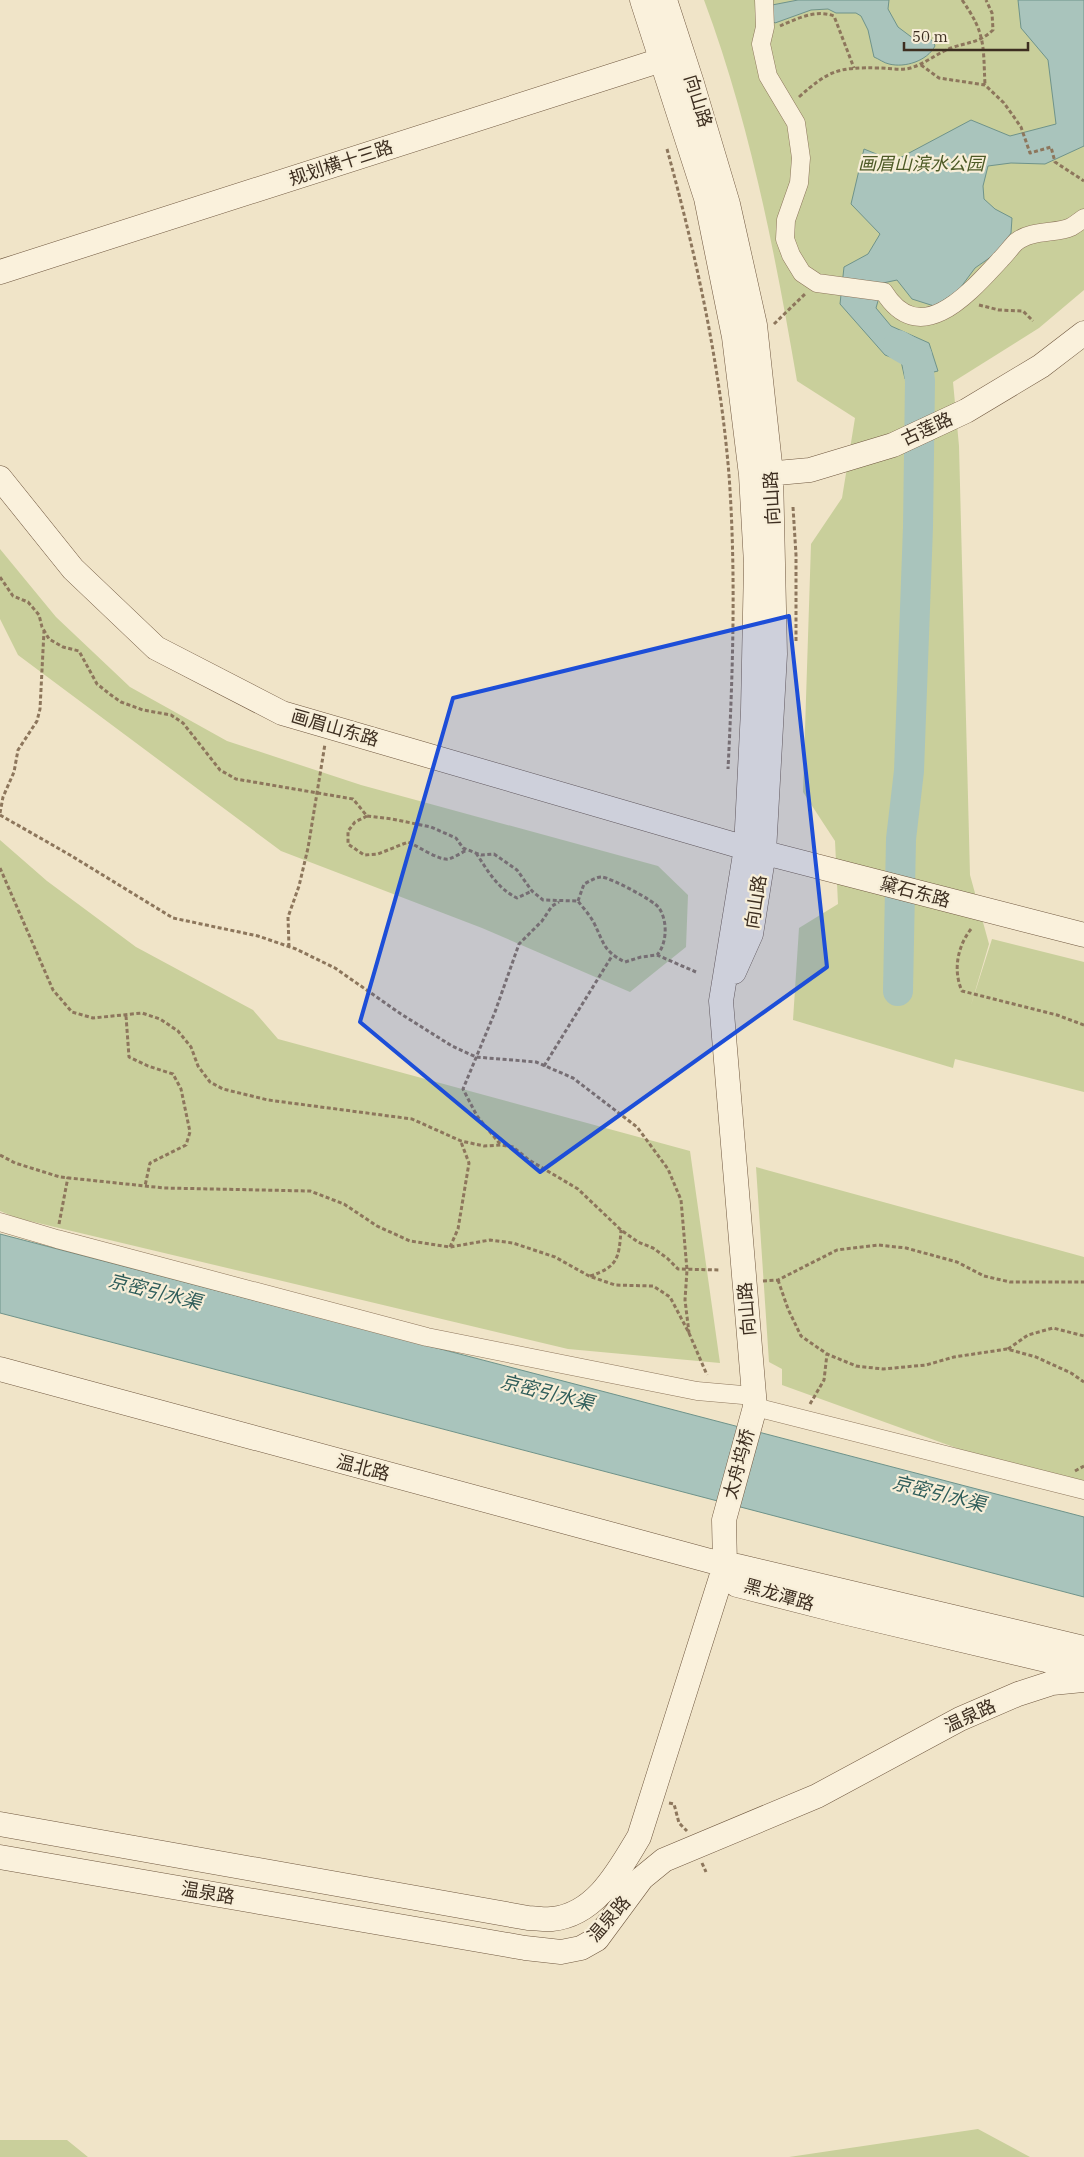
<svg xmlns="http://www.w3.org/2000/svg" width="1084" height="2157" font-family="'IBM Plex Serif','Noto Sans SC',serif">
<style>
.green{fill:#c9cf9b}
.water{fill:#a9c4bc;stroke:#6f938a}
.lines{fill:none;stroke-linecap:round;stroke-linejoin:round}
.river{stroke:#a9c4bc;stroke-width:30}
.street-casing{stroke:#8d765c;stroke-width:19}
.secondary-casing{stroke:#6f573f;stroke-width:25}
.path{stroke:#8d765c;stroke-width:3;stroke-dasharray:4 2.5;stroke-linecap:butt}
.street{stroke:#faf1dc;stroke-width:18}
.secondary{stroke:#faf1dc;stroke-width:24}
.marked{fill:#1d4ed8;fill-opacity:0.2;stroke:#1d4ed8;stroke-width:4;stroke-linejoin:round}
.labels{text-anchor:middle;stroke-width:4.5;stroke-linejoin:round;paint-order:stroke}
.street-label{font-size:18px;fill:#3d2e20;stroke:#f7eed8}
.park-label{font-size:18px;font-style:italic;fill:#4d5a26;stroke:#f7eed8}
.water-label{font-size:19px;font-style:italic;fill:#2f5d5a;stroke:#f7eed8}
</style>
<rect width="100%" height="100%" fill="#f0e4c8"/>
<path class="green" d="M 704,0 L 1084,0 L 1084,290 L 1039,328 L 953,382 L 959,446 L 970,875 L 989,944 L 971,1005 L 992,939 L 1084,962 L 1084,1092 L 955,1059 L 953,1068 L 793,1020 L 799,928 L 838,904 L 835,841 L 803,792 L 811,544 L 842,498 L 855,418 L 797,381 C 775,253 750,123 704,0 Z
M 0,549 L 56,617 L 130,687 L 227,741 L 361,785 L 658,866 L 688,895 L 686,947 L 630,992 L 482,928 L 281,851 L 18,655 L 0,619 Z
M 0,840 L 47,881 L 136,947 L 253,1010 L 278,1039 L 690,1151 L 720,1363 L 568,1349 L 17,1218 L 0,1211 Z
M 756,1167 L 1084,1257 L 1084,1494 L 782,1385 L 782,1369 L 769,1362 Z
M 978,2129 L 1030,2157 L 789,2157 Z
M 0,2140 L 67,2140 L 88,2157 L 0,2157 Z"/>
<path class="water" d="M 798,0 L 889,0 L 888,9 L 898,27 L 914,39 L 924,36 L 933,41 L 935,46 C 927,61 905,68 889,64 C 884,63 879,59 874,57 L 868,30 L 861,16 L 856,13 L 836,13 L 828,9 L 811,10 L 775,23 L 769,18 L 772,5 Z
M 1018,0 L 1084,0 L 1084,146 L 1045,164 L 1011,163 L 988,166 L 983,186 L 984,199 L 995,209 L 1012,218 L 1011,233 L 998,252 L 975,268 L 958,291 L 934,306 L 912,299 L 897,280 L 883,283 L 876,308 L 891,326 L 929,343 L 938,371 L 905,379 L 901,361 L 885,355 L 840,304 L 844,267 L 868,254 L 880,234 L 851,204 L 864,149 L 894,161 L 971,120 L 1010,136 L 1056,124 L 1048,60 L 1021,28 Z
M 0,1234 L 1084,1517 L 1084,1597 L 0,1313 Z"/>
<g class="lines">
<path class="river" d="M 898,991 L 901,839 L 909,771 L 918,527 L 920,381 L 917,356 L 898,345"/>
<g class="street-casing">
<path id="street" d="M 764,0 L 765,27 L 761,44 L 768,76 L 796,123 L 801,158 L 799,183 L 786,220 L 785,239 L 791,255 L 802,273 L 817,283 L 884,292 C 921,351 971,291 1001,259 C 1006,254 1011,247 1016,242 C 1032,229 1057,234 1071,227 C 1076,224 1080,221 1084,218
M 0,1222 L 57,1239 L 427,1337 L 697,1391 L 754,1396
M 755,1407 L 1084,1490"/>
</g>
<g class="secondary-casing">
<path id="secondary" d="M 665,0 L 691,80 L 728,204 L 755,325 L 771,473 L 775,654 L 764,852 L 751,934 L 734,972
M 0,272 L 677,55
M 755,475 L 810,470 L 893,445 L 966,411 L 1041,366 L 1084,333
M 0,478 L 73,569 L 156,648 L 282,713 L 746,848 L 1084,935
M 0,1369 L 725,1565 L 737,1566 L 1084,1648
M 725,1565 L 737,1585 L 843,1612 L 1084,1669
M 0,1824 L 528,1918 C 536,1918 544,1920 552,1919 C 596,1915 619,1870 639,1837 L 725,1565 L 724,1520 L 755,1407 L 721,1001 L 746,848 L 753,710 L 756,564 L 751,475 L 734,337 L 706,198 L 642,0
M 0,1857 L 525,1948 L 561,1952 L 581,1948 L 597,1939 L 642,1878 L 664,1860 L 817,1796 L 960,1719 L 1018,1694 L 1052,1683 L 1084,1680"/>
</g>
<path class="path" d="M 962,0 C 986,34 983,45 985,85
M 780,26 C 796,19 816,9 834,16 L 854,68
M 921,65 L 939,78 L 985,85 L 1004,103 L 1021,127 L 1030,153 L 1051,147 L 1055,162 L 1084,181
M 799,97 C 829,70 839,67 879,68 C 888,68 898,70 906,69 C 923,66 935,54 951,48 C 968,42 979,43 993,30 L 992,13 L 986,0
M 667,149 C 696,255 720,364 729,475 C 736,572 733,671 728,769
M 979,305 L 999,310 L 1023,311 L 1033,321
M 774,324 L 805,294
M 793,507 L 796,555 L 796,643
M 0,577 L 13,596 L 28,602 L 39,615 L 42,627 L 49,639 L 63,647 L 79,651 L 97,684 L 111,695 L 121,702 L 143,710 L 171,715 L 183,723 L 220,770 L 236,779 L 353,799 L 367,816 L 392,819 L 431,827 L 456,838 L 463,848 L 481,855 L 494,854 L 517,870 L 532,891 L 543,900 L 578,901 C 583,908 590,915 594,923 C 604,943 603,951 625,962 L 641,957 L 657,955 L 696,972
M 0,813 L 3,797 L 14,772 L 18,750 L 37,721 L 40,709 L 44,631
M 0,815 L 70,855 L 173,918 L 258,936 L 296,949 L 335,968 L 401,1014 L 452,1046 L 476,1057 L 536,1062 L 573,1078 L 637,1127 L 668,1169 L 681,1200 L 687,1270 L 685,1300 L 689,1333
M 367,816 L 355,822 L 348,831 L 348,844 L 364,855 L 378,854 L 408,842 C 418,846 439,861 449,859 C 455,857 461,853 467,850
M 476,853 C 488,871 497,888 517,898 L 532,891
M 0,868 L 53,990 L 72,1012 L 93,1018 L 142,1013 L 160,1019 L 178,1031 L 191,1047 L 198,1066 L 210,1082 L 223,1089 L 268,1100 L 412,1119 L 461,1141 L 484,1146 L 501,1145 L 513,1147 L 529,1160 L 578,1189 L 621,1230 L 638,1242 L 653,1248 L 667,1258 L 678,1269 L 720,1270
M 578,901 L 584,884 C 590,881 596,877 602,877 C 611,878 655,901 659,908 C 668,921 667,944 657,955
M 971,929 C 957,947 953,971 962,991 L 1057,1015 L 1084,1025
M 289,947 L 288,917 L 299,886 L 308,848 L 325,744
M 126,1016 L 129,1057 L 148,1066 L 173,1074 L 181,1089 L 190,1132 L 186,1145 L 150,1163 L 145,1186
M 544,1066 L 612,956
M 500,1144 L 477,1116 L 463,1089 L 495,1012 L 519,944 L 542,921 L 552,906 L 559,902
M 0,1155 L 15,1163 L 60,1177 L 164,1188 L 310,1191 L 344,1204 L 377,1226 L 410,1241 L 450,1247 L 490,1240 L 513,1243 L 555,1257 L 589,1276 L 615,1285 L 653,1286 L 670,1297 L 689,1333 L 707,1375
M 59,1224 L 68,1177
M 450,1247 L 458,1229 L 469,1163 L 461,1142
M 590,1276 C 618,1267 619,1258 621,1230
M 778,1280 L 788,1309 L 801,1336 L 827,1354 L 856,1366 L 883,1369 L 926,1365 L 954,1357 L 1007,1349 L 1036,1357 L 1071,1373 L 1084,1382
M 763,1281 L 778,1280 L 837,1250 L 878,1245 L 906,1248 L 957,1262 L 984,1276 L 1010,1282 L 1084,1282
M 1008,1349 L 1028,1335 L 1053,1328 L 1084,1336
M 810,1404 L 824,1380 L 827,1354
M 1075,1471 L 1084,1466
M 669,1803 L 674,1804 L 679,1823 L 687,1831
M 702,1863 L 706,1872"/>
<use href="#street" class="street"/>
<use href="#secondary" class="secondary"/>
</g>
<path class="marked" d="M 789,616 L 827,967 L 540,1172 L 360,1022 L 453,698 Z"/>
<g class="labels">
<g class="street-label">
<text transform="translate(698 101) rotate(73)" y="6">向山路</text>
<text transform="translate(341 163) rotate(-18)" y="6">规划横十三路</text>
<text transform="translate(927 429) rotate(-25)" y="6">古莲路</text>
<text transform="translate(772 498) rotate(-93)" y="6">向山路</text>
<text transform="translate(335 728) rotate(16)" y="6">画眉山东路</text>
<text transform="translate(915 892) rotate(15)" y="6">黛石东路</text>
<text transform="translate(756 902) rotate(-81)" y="6">向山路</text>
<text transform="translate(747 1309) rotate(-95)" y="6">向山路</text>
<text transform="translate(739 1464) rotate(-75)" y="6">太舟坞桥</text>
<text transform="translate(363 1468) rotate(15)" y="6">温北路</text>
<text transform="translate(779 1595) rotate(16)" y="6">黑龙潭路</text>
<text transform="translate(970 1716) rotate(-25)" y="6">温泉路</text>
<text transform="translate(208 1893) rotate(10)" y="6">温泉路</text>
<text transform="translate(609 1919) rotate(-49)" y="6">温泉路</text>
</g>
<g class="park-label">
<text x="921" y="170">画眉山滨水公园</text>
</g>
<g class="water-label">
<text transform="translate(155 1291) rotate(14)" y="7">京密引水渠</text>
<text transform="translate(547 1392) rotate(14)" y="7">京密引水渠</text>
<text transform="translate(939 1493) rotate(14)" y="7">京密引水渠</text>
</g>
</g>
<path d="M904 42v8h124v-8" fill="none" stroke="#3d2e20" stroke-width="2.5"/>
<text x="912" y="42" font-size="15" fill="#3d2e20" stroke="#f7eed8" stroke-width="4" paint-order="stroke">50 m</text>
</svg>
